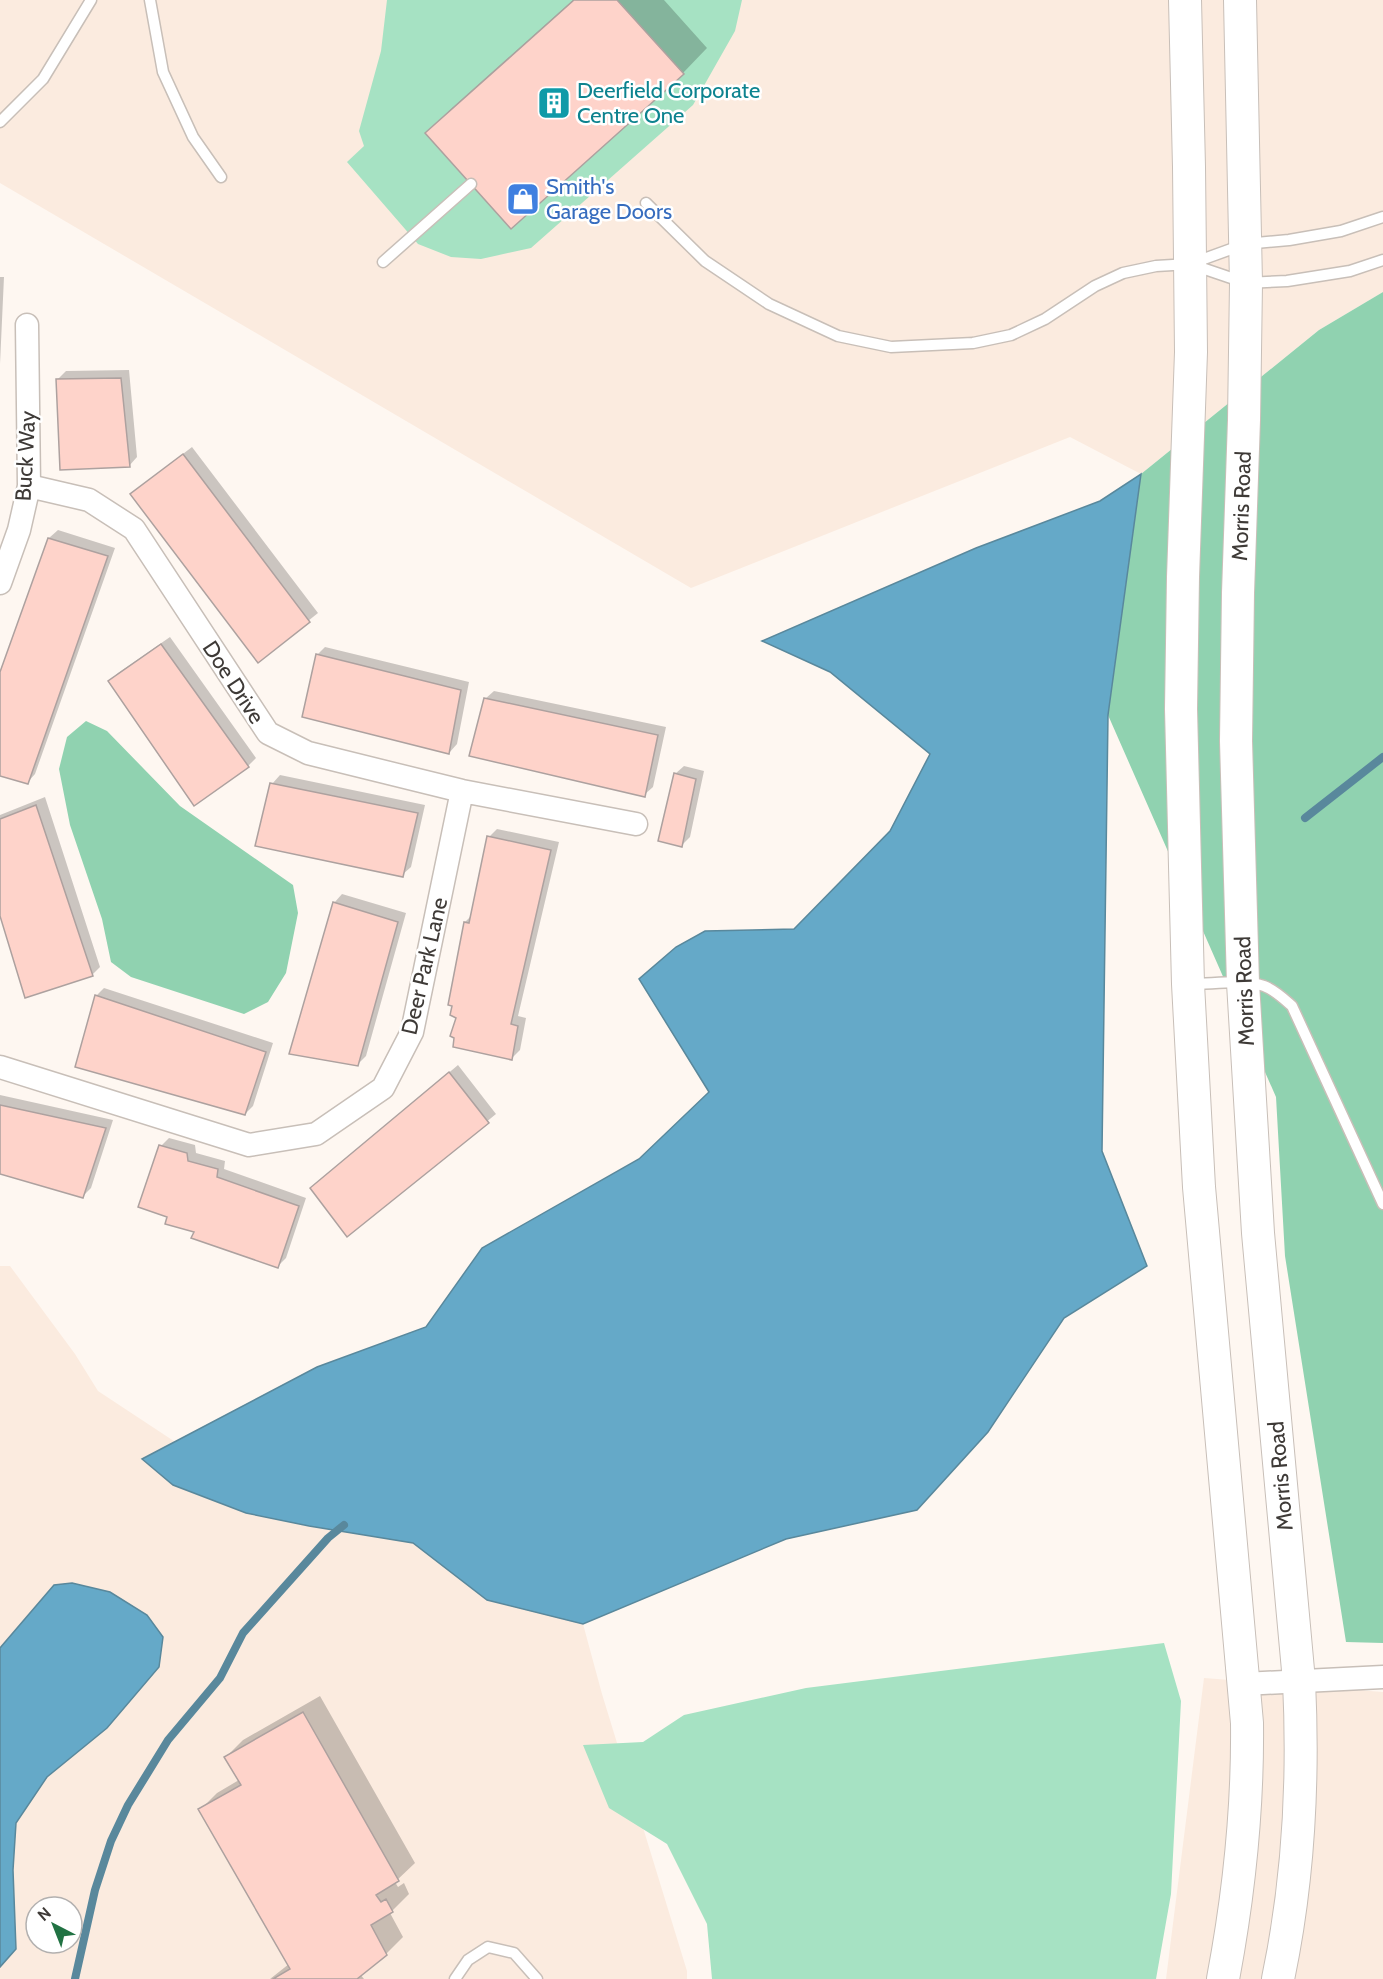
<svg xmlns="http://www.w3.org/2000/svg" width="1383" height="1979" font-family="Cabin,sans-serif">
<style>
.built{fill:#fbebdf;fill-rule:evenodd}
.green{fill:#a6e2c3}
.forest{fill:#90d2b0}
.water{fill:#65a9c8;stroke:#59889c;stroke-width:1.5}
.shadow{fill:#0003}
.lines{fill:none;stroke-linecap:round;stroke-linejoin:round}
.stream{stroke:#59889c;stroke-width:8}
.building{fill:#fed3ca;stroke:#ada19f;stroke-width:1.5}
.lane-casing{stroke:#c8bfb8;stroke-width:13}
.street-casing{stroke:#c8bfb8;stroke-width:25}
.secondary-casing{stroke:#c8bfb8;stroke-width:34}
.lane{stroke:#fff;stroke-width:10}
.street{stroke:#fff;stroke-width:22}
.secondary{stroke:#fff;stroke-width:32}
.labels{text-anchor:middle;stroke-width:5;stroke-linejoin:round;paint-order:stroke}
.culture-label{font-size:22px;fill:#0d838f;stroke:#fff;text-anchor:start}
.shop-label{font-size:22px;fill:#366cbe;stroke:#fff;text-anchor:start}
.street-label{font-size:22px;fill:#3e3a37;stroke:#fff}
</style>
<rect width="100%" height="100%" fill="#fef7f1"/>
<path class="built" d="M 0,0 L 1383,0 L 1383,292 L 1319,330 L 1141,474 L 1070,437 L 691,588 L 0,183 Z
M 0,1266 L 10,1266 L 75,1354 L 98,1391 L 301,1525 L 413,1543 L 487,1600 L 583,1624 L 602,1694 L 687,1971 L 687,1979 L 0,1979 ZM 36,1907 L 72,1907 L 72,1943 L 36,1943 Z
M 1204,1678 L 1383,1692 L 1383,1979 L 1166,1979 Z"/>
<path class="green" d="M 387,0 L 742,0 L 735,31 L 693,105 L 531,248 L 481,259 L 451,257 L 418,244 L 347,162 L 364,146 L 359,131 L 381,51 Z
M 1164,1643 L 1181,1701 L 1171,1894 L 1156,1979 L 712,1979 L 707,1924 L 667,1844 L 609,1808 L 583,1745 L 643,1742 L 684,1715 L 806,1688 Z"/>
<path class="forest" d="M 1383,292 L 1383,1643 L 1346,1642 L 1285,1256 L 1276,1097 L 1108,715 L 1141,474 L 1319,330 Z
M 86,721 L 107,731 L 180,806 L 293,885 L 298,913 L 286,973 L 268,1002 L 244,1014 L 131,977 L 111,962 L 102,919 L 70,825 L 59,769 L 67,737 Z"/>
<path class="water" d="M 1141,474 L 1108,715 L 1102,1151 L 1147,1266 L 1064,1318 L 988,1432 L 917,1510 L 786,1539 L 583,1624 L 487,1600 L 413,1543 L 309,1526 L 246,1513 L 173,1485 L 142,1459 L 317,1367 L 426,1327 L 482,1248 L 639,1159 L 709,1092 L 639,979 L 676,947 L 705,931 L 794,929 L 890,831 L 930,754 L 830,672 L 762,641 L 976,548 L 1100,501 Z
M 72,1583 L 110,1592 L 147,1615 L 163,1637 L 159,1667 L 107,1728 L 47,1777 L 16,1823 L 13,1870 L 16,1949 L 0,1967 L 0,1648 L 54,1585 Z"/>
<path class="shadow" d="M 573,0 L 664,0 L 707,48 L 683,73 L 427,133 L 451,109 Z
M 0,277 L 4,277 L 0,364 Z
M 129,370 L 137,457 L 129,466 L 58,379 L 66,371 Z
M 192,447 L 318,613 L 258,661 L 141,486 Z
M 58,530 L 115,548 L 35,774 L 27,783 L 0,774 L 0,676 L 49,538 Z
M 170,637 L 256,758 L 248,766 L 110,681 L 118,673 Z
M 325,647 L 469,682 L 457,744 L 449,753 L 317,655 Z
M 494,691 L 666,727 L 653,787 L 644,795 L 485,699 Z
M 684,766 L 704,771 L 690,837 L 682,845 L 675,774 Z
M 280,775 L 425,805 L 411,867 L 402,875 L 272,784 Z
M 45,797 L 100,967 L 92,975 L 0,911 L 0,815 Z
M 497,829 L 559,842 L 518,1016 L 526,1018 L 520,1050 L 512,1058 L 457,1017 L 465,922 L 472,915 L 489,837 Z
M 342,894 L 406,913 L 366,1056 L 358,1064 L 334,903 Z
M 104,988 L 273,1043 L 253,1106 L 245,1114 L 96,996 Z
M 458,1065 L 496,1114 L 348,1235 L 312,1188 Z
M 0,1095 L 113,1120 L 91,1188 L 83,1196 L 0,1172 Z
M 169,1138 L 195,1145 L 196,1153 L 225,1161 L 224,1169 L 306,1198 L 286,1258 L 278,1266 L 196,1231 L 169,1216 L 161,1146 Z
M 320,1696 L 415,1863 L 395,1882 L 398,1887 L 404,1883 L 409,1894 L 390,1913 L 403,1937 L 386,1954 L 360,1974 L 364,1979 L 270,1979 L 289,1964 L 200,1810 L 217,1793 L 239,1780 L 226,1757 L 243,1740 Z"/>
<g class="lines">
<path class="stream" d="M 1305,818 L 1383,757
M 75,1979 L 95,1890 L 111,1841 L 128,1805 L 168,1740 L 220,1678 L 243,1633 L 328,1538 L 344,1525"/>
</g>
<path class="building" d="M 574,0 L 617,0 L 684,74 L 511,229 L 425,133 Z
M 121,378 L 130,467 L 60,470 L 56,379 Z
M 183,454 L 310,622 L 258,663 L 130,494 Z
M 48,538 L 108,556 L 28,784 L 0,776 L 0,672 Z
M 161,644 L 249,767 L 194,806 L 108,681 Z
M 316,654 L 461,690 L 449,754 L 302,717 Z
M 484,698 L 658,735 L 645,797 L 469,756 Z
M 674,773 L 696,779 L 682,847 L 658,841 Z
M 270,783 L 418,813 L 403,877 L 255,846 Z
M 36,805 L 93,976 L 25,998 L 0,916 L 0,819 Z
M 487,836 L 551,850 L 511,1024 L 518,1026 L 512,1060 L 453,1047 L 454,1038 L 450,1036 L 456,1018 L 450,1015 L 452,1006 L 448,1005 L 464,922 L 469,923 Z
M 333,902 L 398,922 L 358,1066 L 289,1054 Z
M 95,995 L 266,1052 L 245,1115 L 75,1067 Z
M 449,1072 L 489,1123 L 347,1237 L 310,1188 Z
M 0,1105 L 106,1128 L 83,1198 L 0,1174 Z
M 159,1145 L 187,1153 L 188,1161 L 218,1169 L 217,1177 L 299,1206 L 278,1268 L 191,1238 L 194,1232 L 165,1224 L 167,1217 L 138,1207 Z
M 303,1712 L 399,1881 L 376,1895 L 381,1902 L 386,1899 L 393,1912 L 371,1925 L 387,1955 L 357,1979 L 273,1979 L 290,1969 L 198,1809 L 241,1785 L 224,1757 Z"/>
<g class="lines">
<g class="lane-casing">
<path id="lane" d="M 150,0 L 163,72 L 193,137 L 221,177
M 0,122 L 43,79 L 91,0
M 646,203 L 705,261 L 769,304 L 838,336 L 891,347 L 973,343 L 1011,335 L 1045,319 L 1095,286 L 1123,273 L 1156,266 L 1190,264 L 1245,244 L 1289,240 L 1341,231 L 1383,217
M 383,262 L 471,184
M 1193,265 L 1246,283 L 1287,281 L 1350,271 L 1383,260
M 1191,984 C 1214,984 1242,979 1264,986 C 1275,990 1284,999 1292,1006 L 1383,1204
M 455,1979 L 468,1960 L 488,1947 L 514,1953 L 537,1979"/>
</g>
<g class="street-casing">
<path id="street" d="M 29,486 L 89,500 L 134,529 L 268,733 L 308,753 L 462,791 L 636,824
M 0,583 L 19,530 L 29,486 L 27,325
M 0,1067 L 249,1145 L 316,1134 L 383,1088 L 412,1032 L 462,791
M 1244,1684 L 1383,1677"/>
</g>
<g class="secondary-casing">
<path id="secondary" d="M 1185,0 L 1189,167 L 1191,352 L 1183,577 L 1181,709 L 1188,984 L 1199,1187 L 1247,1723 C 1248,1810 1239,1894 1223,1979
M 1240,0 L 1246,283 L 1244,420 L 1238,593 L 1236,741 L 1243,983 L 1258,1233 L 1299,1681 C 1304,1783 1299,1879 1278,1979"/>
</g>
<use href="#lane" class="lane"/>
<use href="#street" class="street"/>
<use href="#secondary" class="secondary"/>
</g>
<defs>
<g id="building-square" transform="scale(1.725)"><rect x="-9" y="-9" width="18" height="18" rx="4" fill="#0f9aa8" stroke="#fff"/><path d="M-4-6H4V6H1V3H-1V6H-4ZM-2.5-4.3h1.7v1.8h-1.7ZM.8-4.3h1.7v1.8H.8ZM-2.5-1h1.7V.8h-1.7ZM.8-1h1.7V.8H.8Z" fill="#fff"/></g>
<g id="shop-square" transform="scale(1.725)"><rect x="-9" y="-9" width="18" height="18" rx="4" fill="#3f7fe0" stroke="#fff"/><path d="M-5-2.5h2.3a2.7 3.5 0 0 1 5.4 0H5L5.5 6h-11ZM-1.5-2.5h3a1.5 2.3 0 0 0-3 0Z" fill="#fff"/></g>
</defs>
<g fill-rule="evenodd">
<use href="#building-square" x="554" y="103"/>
<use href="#shop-square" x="523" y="199"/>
</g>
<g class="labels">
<g class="culture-label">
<text x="577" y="98">Deerfield Corporate<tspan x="577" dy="25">Centre One</tspan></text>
</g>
<g class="shop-label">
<text x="546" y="194">Smith's<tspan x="546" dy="25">Garage Doors</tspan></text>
</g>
<g class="street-label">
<text transform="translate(25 456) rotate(-87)" y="8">Buck Way</text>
<text transform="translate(1241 506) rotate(-88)" y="8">Morris Road</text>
<text transform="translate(234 682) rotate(57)" y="8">Doe Drive</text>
<text transform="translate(424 966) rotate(-77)" y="8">Deer Park Lane</text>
<text transform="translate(1244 991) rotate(-92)" y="8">Morris Road</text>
<text transform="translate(1280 1476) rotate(-95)" y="8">Morris Road</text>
</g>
</g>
<g transform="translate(54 1925) rotate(318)"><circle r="28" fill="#ffffff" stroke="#b2b0af" stroke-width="1.5"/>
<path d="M0-4.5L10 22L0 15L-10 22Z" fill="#217243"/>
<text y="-9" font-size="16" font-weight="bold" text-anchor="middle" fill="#3e3a37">N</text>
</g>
</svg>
